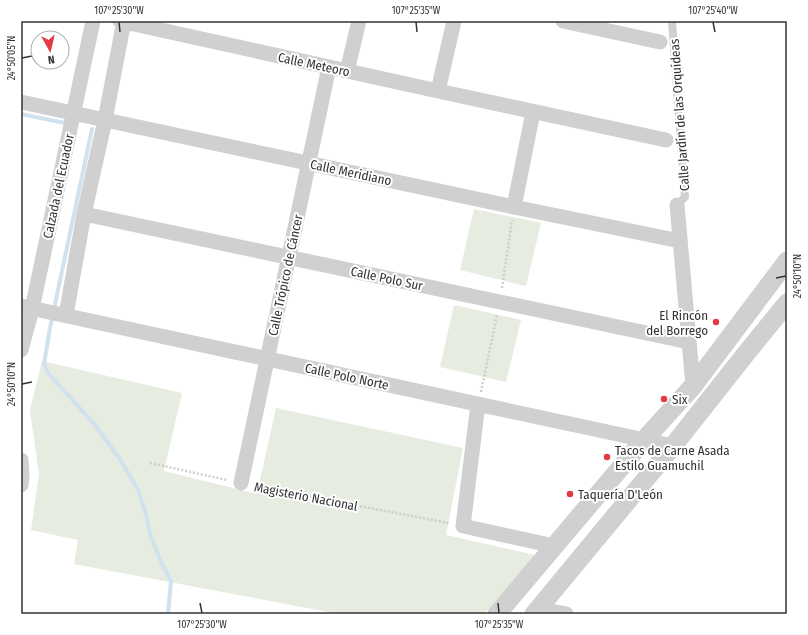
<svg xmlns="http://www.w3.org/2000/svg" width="808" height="635" font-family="'Fira Sans Condensed',sans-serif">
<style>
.green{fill:#e6ecdf}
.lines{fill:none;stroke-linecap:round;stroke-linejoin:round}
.stream{stroke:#cfe2ee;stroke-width:4}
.path{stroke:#cdcdcd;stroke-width:2.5;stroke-dasharray:2 2;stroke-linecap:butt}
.service{stroke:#d0d0d0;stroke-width:8}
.minor{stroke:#d0d0d0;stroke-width:15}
.tertiary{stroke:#d0d0d0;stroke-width:19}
.ticks{fill:none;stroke:#333;stroke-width:1.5}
.poi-dot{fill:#e63946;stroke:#fff;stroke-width:1.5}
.labels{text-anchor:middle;stroke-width:4;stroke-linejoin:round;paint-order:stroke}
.street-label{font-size:13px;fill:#333;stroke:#fff}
.poi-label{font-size:13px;fill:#333;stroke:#fff;text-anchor:start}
.neatline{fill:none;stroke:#333;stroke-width:1.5}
.ticks-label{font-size:10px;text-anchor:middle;fill:#333}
</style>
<rect width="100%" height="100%" fill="#fff"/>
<path class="green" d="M 474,209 L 541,223 L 526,286 L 460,270 Z
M 454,305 L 521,320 L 506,382 L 440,367 Z
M 42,361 L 182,393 L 164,471 L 257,494 L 276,408 L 463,448 L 446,535 L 535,555 L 484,614 L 339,614 L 74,564 L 78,540 L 31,530 L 39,474 L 30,410 Z"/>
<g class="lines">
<path class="stream" d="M 21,114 L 65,123
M 92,129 L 50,328 L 44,364 L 48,373 L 96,426 L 121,461 L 138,490 L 146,514 L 150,534 L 162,564 L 171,581 L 168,614"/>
<path class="path" d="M 502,288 L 512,220
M 481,392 L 497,315
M 150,463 L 227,480
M 254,486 L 449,523"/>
<path class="service" d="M 672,21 L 685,197 L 677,205"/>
<path class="minor" d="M 120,21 L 438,91 L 666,140
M 563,21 L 660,42
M 347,71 L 359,21
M 438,91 L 454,21
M 21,102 L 514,207 L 680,241
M 677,205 L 693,386
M 514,207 L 533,112
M 84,214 L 689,342
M 21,306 L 673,446
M 66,315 L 84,214 L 105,120 L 124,21
M 21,350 L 32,309 L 93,21
M 478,404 L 463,526 L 554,546
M 21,460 L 22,475 L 21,485
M 241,483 L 329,67
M 538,609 L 566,614"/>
<path class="tertiary" d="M 497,614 L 644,440 L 693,386 L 787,261
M 534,614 L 673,446 L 744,356 L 787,303"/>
</g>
<path class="ticks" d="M 119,22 L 120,32M 416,22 L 417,32M 713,22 L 715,32M 22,58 L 32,56M 776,278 L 786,276M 22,384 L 32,382M 200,603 L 202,613M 498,603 L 499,613"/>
<g class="poi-dot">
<circle cx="716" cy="322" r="4"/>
<circle cx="664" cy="399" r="4"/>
<circle cx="607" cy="457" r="4"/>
<circle cx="570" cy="494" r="4"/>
</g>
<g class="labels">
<g class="street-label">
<text transform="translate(314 64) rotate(12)" y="5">Calle Meteoro</text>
<text transform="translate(679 115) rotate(-94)" y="5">Calle Jardín de las Orquídeas</text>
<text transform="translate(351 172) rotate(12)" y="5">Calle Meridiano</text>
<text transform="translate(58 186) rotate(-78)" y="5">Calzada del Ecuador</text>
<text transform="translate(285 275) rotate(-78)" y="5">Calle Trópico de Cáncer</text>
<text transform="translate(387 278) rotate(12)" y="5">Calle Polo Sur</text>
<text transform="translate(347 376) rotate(12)" y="5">Calle Polo Norte</text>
<text transform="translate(306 496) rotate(11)" y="5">Magisterio Nacional</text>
</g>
<g class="poi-label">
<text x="708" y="320" text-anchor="end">El Rincón<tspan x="708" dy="15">del Borrego</tspan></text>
<text x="672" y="404">Six</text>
<text x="615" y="455">Tacos de Carne Asada<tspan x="615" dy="15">Estilo Guamuchil</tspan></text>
<text x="578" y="499">Taquería D'León</text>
</g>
</g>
<rect width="808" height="635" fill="none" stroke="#ffffff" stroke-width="44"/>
<g transform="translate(50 50) rotate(172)"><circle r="19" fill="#ffffff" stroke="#adadad"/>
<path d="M0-3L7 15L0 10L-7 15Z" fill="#e63946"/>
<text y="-6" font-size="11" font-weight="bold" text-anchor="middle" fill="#333333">N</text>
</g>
<rect x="22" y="22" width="764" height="591" class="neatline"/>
<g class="ticks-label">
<text x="119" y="14">107°25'30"W</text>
<text x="416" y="14">107°25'35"W</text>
<text x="713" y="14">107°25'40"W</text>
<text transform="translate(11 58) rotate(-90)" y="4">24°50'05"N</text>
<text transform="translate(797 276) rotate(-90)" y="4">24°50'10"N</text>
<text transform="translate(11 384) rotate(-90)" y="4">24°50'10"N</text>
<text x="202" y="628">107°25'30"W</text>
<text x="499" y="628">107°25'35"W</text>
</g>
</svg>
